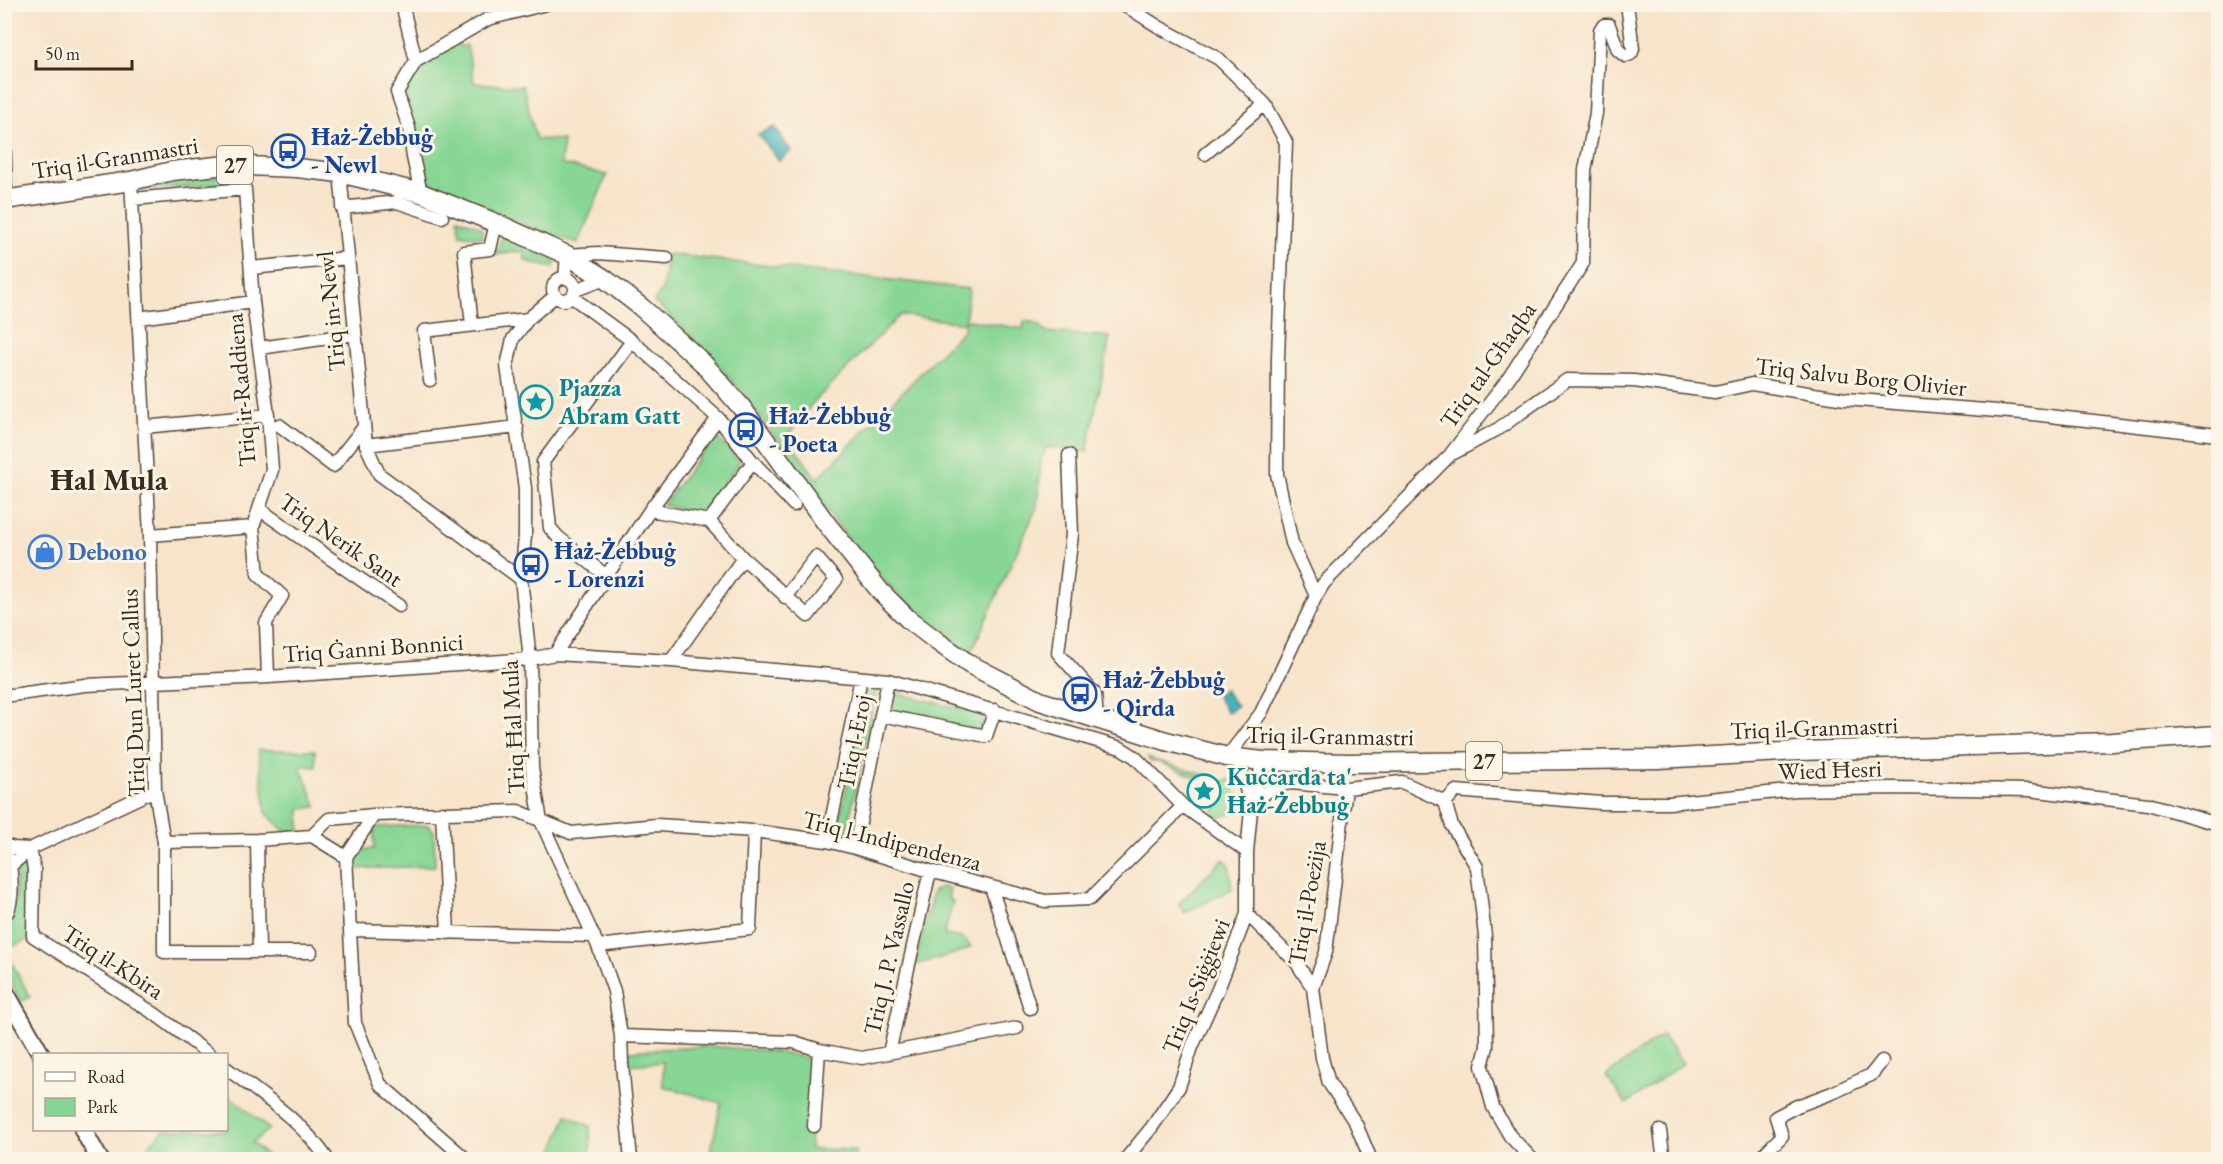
<svg xmlns="http://www.w3.org/2000/svg" width="2223" height="1164" font-family="'EB Garamond',serif">
<style>
.green{fill:#88d695;stroke:#62805a;stroke-width:1.5;fill-rule:evenodd}
.water{fill:#3eafb9;stroke:#3c6c6c;stroke-width:1.5}
.lines{fill:none;stroke-linecap:round;stroke-linejoin:round}
.street-casing{stroke:#574638;stroke-width:15}
.secondary-casing{stroke:#574638;stroke-width:20}
.primary-casing{stroke:#574638;stroke-width:21}
.highway-casing{stroke:#574638;stroke-width:24}
.street{stroke:#fff;stroke-width:12}
.secondary{stroke:#fff;stroke-width:16}
.primary{stroke:#fff;stroke-width:18}
.highway{stroke:#fff;stroke-width:21}
.labels{text-anchor:middle;stroke-width:6;stroke-linejoin:round;paint-order:stroke}
.shield{fill:#fcf5e5;stroke:#75675a;stroke-width:1.5}
.shield-label{font-size:22px;font-weight:bold;fill:#3b2a1e}
.transit-label{font-size:24px;font-weight:bold;fill:#164399;stroke:#fcf5e5;text-anchor:start}
.street-label{font-size:24px;fill:#3b2a1e;stroke:#fcf5e5}
.culture-label{font-size:24px;font-weight:bold;fill:#0d838f;stroke:#fcf5e5;text-anchor:start}
.shop-label{font-size:24px;font-weight:bold;fill:#366cbe;stroke:#fcf5e5;text-anchor:start}
.district-label{font-size:30px;font-weight:bold;fill:#3b2a1e;stroke:#fcf5e5}
</style>
<rect width="100%" height="100%" fill="#fcf5e5"/>
<filter id="ink" filterUnits="userSpaceOnUse"><feTurbulence type="fractalNoise" baseFrequency=".0167" numOctaves="2"/><feDisplacementMap in="SourceGraphic" scale="12" xChannelSelector="R" yChannelSelector="G"/><feConvolveMatrix kernelMatrix="1 2 1 2 8 2 1 2 1" color-interpolation-filters="sRGB"/></filter>
<filter id="wash" filterUnits="userSpaceOnUse"><feTurbulence type="fractalNoise" baseFrequency=".008" numOctaves="4" result="noise"/><feDisplacementMap in="SourceGraphic" scale="24" xChannelSelector="R" yChannelSelector="G"/><feGaussianBlur stdDeviation="1.35" result="paint"/><feColorMatrix in="noise" values="0 0 0 0 0 0 0 0 0 0 0 0 0 0 0 0 0 1.4 0 .05"/><feComposite in="paint" operator="in"/></filter>
<g filter="url(#wash)">
<rect width="100%" height="100%" fill="#f7e4cb"/>
<path class="green" d="M 457,40 L 460,47 L 467,45 L 474,83 L 523,86 L 536,139 L 563,140 L 561,164 L 607,175 L 578,243 C 525,230 478,200 426,182 L 415,156 L 403,100 L 404,89 L 421,64 Z
M 238,174 L 238,184 L 149,189 L 145,192 L 140,186 L 144,183 Z
M 458,218 L 481,227 L 483,238 L 460,234 Z
M 508,236 L 556,262 L 553,268 L 525,261 L 524,251 L 495,255 L 502,237 Z
M 667,254 L 969,289 L 965,322 L 969,320 L 1023,329 L 1024,321 L 1037,323 L 1046,332 L 1110,337 L 1087,452 L 1046,447 L 1041,461 L 1037,507 L 970,655 C 926,623 888,587 853,545 C 834,522 818,496 800,471 C 757,411 712,350 654,302 L 663,288 ZM 900,315 L 965,323 L 964,329 L 817,479 L 787,437 L 811,405 Z
M 715,435 L 740,462 L 700,514 L 663,505 Z
M 866,687 L 877,689 L 846,835 L 837,833 Z
M 891,692 L 985,714 L 980,732 L 887,710 Z
M 258,750 L 315,750 L 316,767 L 300,766 L 317,807 L 300,809 L 300,832 L 285,832 L 266,813 Z
M 1148,758 L 1208,776 L 1215,783 L 1230,779 L 1234,788 L 1237,806 L 1231,813 L 1219,818 L 1214,815 L 1216,790 L 1209,782 L 1158,762 L 1150,762 Z
M 428,825 L 434,831 L 435,866 L 353,869 L 352,856 L 358,849 L 374,849 L 374,827 Z
M 1223,859 L 1229,863 L 1232,889 L 1185,913 L 1178,904 Z
M 22,863 L 26,863 L 28,870 L 27,940 L 5,950 L 30,997 L 20,1002 L 5,968 L 5,935 L 15,898 L 17,868 Z
M 942,887 L 950,889 L 948,899 L 953,901 L 944,935 L 963,938 L 971,947 L 963,951 L 915,965 L 933,891 Z
M 1662,1035 L 1683,1063 L 1626,1104 L 1606,1076 Z
M 710,1046 L 769,1051 L 815,1059 L 810,1149 L 855,1150 L 857,1159 L 709,1159 L 721,1103 L 663,1086 L 663,1062 L 628,1065 L 630,1051 Z
M 227,1094 L 269,1129 L 252,1143 L 271,1159 L 135,1159 L 164,1130 L 226,1130 Z
M 567,1115 L 590,1126 L 591,1159 L 550,1159 Z"/>
<path class="water" d="M 775,127 L 791,151 L 779,161 L 758,134 Z
M 1224,689 L 1237,706 L 1227,713 L 1216,695 Z"/>
</g>
<g filter="url(#ink)">
<g class="lines">
<g class="street-casing">
<path id="street" d="M 402,4 L 416,61
M 1123,4 L 1159,27 L 1219,59 L 1265,104 L 1286,142 L 1278,357 L 1277,474 L 1292,543 L 1316,596
M 4,124 L 6,200
M 1205,154 L 1265,104
M 340,173 L 366,445 L 379,474 L 521,579
M 131,181 L 150,535 L 155,790 L 164,842 L 164,952 L 311,952
M 421,193 L 413,157 L 409,128 L 397,92 L 416,61 L 488,19 L 546,4
M 133,199 L 245,189 L 253,302 L 268,415 L 272,470 L 253,527 L 258,574 L 282,596 L 266,623 L 268,677
M 342,208 L 397,202 L 442,217
M 252,268 L 347,258
M553 289a11 11 0 1 1 22 0a11 11 0 1 1-22 0Z
M 565,278 L 567,255 L 598,253 L 667,258
M 575,290 L 605,279
M 555,296 L 528,319 L 513,339 L 507,366 L 525,488 L 525,536 L 521,579 L 530,659 L 532,768 L 541,821 L 598,946 L 614,991 L 621,1036 L 622,1064 L 631,1160
M 572,297 L 632,341 L 718,418 L 753,462 L 794,505
M 139,318 L 253,302
M 472,325 L 464,252 L 490,249 L 496,223
M 260,348 L 355,334
M 430,380 L 424,331 L 528,319
M 279,425 L 333,466 L 364,427
M 144,427 L 268,415
M 366,445 L 517,427
M 1454,453 L 1498,429 L 1567,380 L 1634,381 L 1715,392 L 1752,384 L 1845,399 L 2023,413 L 2218,435
M 1069,455 L 1072,534 L 1058,653 L 1095,694 L 1097,719
M 259,509 L 399,606
M 650,510 L 709,521 L 743,558 L 808,616 L 836,580 L 816,557 L 785,597
M 709,521 L 753,462
M 150,535 L 253,527
M 605,575 L 558,537 L 550,528 L 543,462 L 632,341
M 555,654 L 650,510 L 718,418
M 671,661 L 743,558
M 4,696 L 85,685 L 268,677 L 530,659 L 555,654 L 671,661 L 888,680 L 1121,748 L 1135,757 L 1183,806 L 1247,852
M 881,715 L 986,736 L 995,710
M 1227,757 L 1261,713 L 1316,596 L 1324,583 L 1450,455 L 1508,379 L 1583,263 L 1585,170 L 1596,113 L 1600,30 L 1604,25 L 1609,25 L 1618,50 L 1625,56 L 1631,54 L 1633,49 L 1627,4
M 1238,759 L 1251,808
M 1445,802 L 1456,791 L 1601,803 L 1669,803 L 1796,790 L 1892,788 L 2029,790 L 2148,804 L 2218,824
M 1445,802 L 1452,826 L 1477,867 L 1485,936 L 1487,1047 L 1482,1066 L 1493,1107 L 1510,1136 L 1533,1160
M 1254,806 L 1263,795 L 1275,786 L 1291,783 L 1346,788 L 1402,782 L 1445,802
M 442,812 L 448,933
M 312,836 L 329,819 L 374,815
M 257,840 L 259,952
M 827,841 L 861,678
M 164,842 L 257,840 L 312,836 L 346,857 L 374,815 L 518,811 L 571,833 L 657,825 L 754,831 L 827,841 L 855,848 L 930,871 L 1045,901 L 1090,899 L 1183,806
M 4,845 L 14,848 L 30,849
M 855,848 L 888,680
M 30,849 L 34,869 L 33,936 L 155,1014 L 209,1054
M 346,857 L 355,1023 L 380,1084 L 467,1160
M 7,869 L 30,849 L 155,790
M 991,887 L 1030,1008
M 1247,914 L 1296,962 L 1313,988 L 1322,1058 L 1329,1083 L 1356,1124 L 1371,1160
M 350,930 L 594,936
M 598,946 L 750,929 L 754,831
M 1313,988 L 1326,952 L 1346,788
M 621,1036 L 794,1042 L 819,1050 L 862,1058 L 1017,1028
M 889,1053 L 930,871
M 226,1068 C 263,1096 302,1121 328,1160
M 814,1126 L 819,1050
M 1660,1131 L 1663,1153 L 1668,1160
M 1125,1160 L 1152,1127 L 1179,1087 L 1192,1047 L 1219,987 L 1247,914 L 1247,852 L 1251,810 L 1263,761
M 1758,1160 L 1782,1136 L 1776,1117 L 1797,1106 L 1832,1093 L 1871,1075 L 1882,1061"/>
</g>
<g class="secondary-casing">
<path id="secondary" d="M 4,990 L 41,1054
M 83,1130 L 100,1160"/>
</g>
<g class="primary-casing">
<path id="primary" d="M 4,200 L 131,181 L 172,171 L 226,165 L 297,168 L 340,173 L 421,193 L 496,223 L 567,255 L 605,279 L 641,307 L 702,362 L 742,408 L 826,523 L 880,591 L 908,619 L 938,642 L 969,664 L 1040,701 L 1166,741 L 1227,757 L 1263,761 L 1348,763 L 1659,759 L 1799,751 L 2112,742 L 2218,735"/>
</g>
<g class="highway-casing">
<path id="highway" d="M 4,859 C 8,877 9,892 4,909"/>
</g>
<use href="#street" class="street"/>
<use href="#secondary" class="secondary"/>
<use href="#primary" class="primary"/>
<use href="#highway" class="highway"/>
</g>
</g>
<defs>
<g id="bus-ring" transform="scale(1.725)"><circle r="9.5" fill="#fcf5e5" stroke="#1a4fb4" stroke-width="1.5"/><path d="M-5-6H5V4H4V6H2V4H-2V6H-4V4H-5ZM-3.5-4V0h7V-4ZM-3.5 1.2v1.5H-2V1.2ZM2 1.2v1.5H3.5V1.2Z" fill="#1a4fb4"/></g>
<g id="sight-ring" transform="scale(1.725)"><circle r="9.5" fill="#fcf5e5" stroke="#0f9aa8" stroke-width="1.5"/><path d="M0-6L1.8-2.2L6-1.7L2.9 1.2L3.7 5.4L0 3.3L-3.7 5.4L-2.9 1.2L-6-1.7L-1.8-2.2Z" fill="#0f9aa8"/></g>
<g id="shop-ring" transform="scale(1.725)"><circle r="9.5" fill="#fcf5e5" stroke="#3f7fe0" stroke-width="1.5"/><path d="M-5-2.5h2.3a2.7 3.5 0 0 1 5.4 0H5L5.5 6h-11ZM-1.5-2.5h3a1.5 2.3 0 0 0-3 0Z" fill="#3f7fe0"/></g>
</defs>
<g fill-rule="evenodd">
<use href="#bus-ring" x="288" y="151"/>
<use href="#sight-ring" x="536" y="402"/>
<use href="#bus-ring" x="746" y="430"/>
<use href="#shop-ring" x="45" y="552"/>
<use href="#bus-ring" x="531" y="565"/>
<use href="#bus-ring" x="1080" y="694"/>
<use href="#sight-ring" x="1204" y="791"/>
</g>
<g class="labels">
<g class="shield">
<rect x="217" y="146" width="36" height="38" rx="4.5"/>
<rect x="1466" y="742" width="36" height="38" rx="4.5"/>
</g>
<g class="shield-label">
<text x="235" y="173">27</text>
<text x="1484" y="769">27</text>
</g>
<g class="transit-label">
<text x="311" y="145">Ħaż-Żebbuġ<tspan x="311" dy="28">- Newl</tspan></text>
<text x="769" y="424">Ħaż-Żebbuġ<tspan x="769" dy="28">- Poeta</tspan></text>
<text x="554" y="559">Ħaż-Żebbuġ<tspan x="554" dy="28">- Lorenzi</tspan></text>
<text x="1103" y="688">Ħaż-Żebbuġ<tspan x="1103" dy="28">- Qirda</tspan></text>
</g>
<g class="street-label">
<text transform="translate(115 158) rotate(-9)" y="8">Triq il-Granmastri</text>
<text transform="translate(331 311) rotate(-96)" y="8">Triq in-Newl</text>
<text transform="translate(1488 365) rotate(-55)" y="8">Triq tal-Għaqba</text>
<text transform="translate(1861 377) rotate(6)" y="8">Triq Salvu Borg Olivier</text>
<text transform="translate(241 390) rotate(-95)" y="8">Triq ir-Raddiena</text>
<text transform="translate(341 540) rotate(35)" y="8">Triq Nerik Sant</text>
<text transform="translate(373 648) rotate(-4)" y="8">Triq Ġanni Bonnici</text>
<text transform="translate(133 693) rotate(-92)" y="8">Triq Dun Luret Callus</text>
<text transform="translate(513 727) rotate(-93)" y="8">Triq Ħal Mula</text>
<text transform="translate(1814 728) rotate(-2)" y="8">Triq il-Granmastri</text>
<text transform="translate(1330 736) rotate(1)" y="8">Triq il-Granmastri</text>
<text transform="translate(854 742) rotate(-79)" y="8">Triq l-Eroj</text>
<text transform="translate(1830 770) rotate(-2)" y="8">Wied Ħesri</text>
<text transform="translate(892 841) rotate(14)" y="8">Triq l-Indipendenza</text>
<text transform="translate(1307 903) rotate(-80)" y="8">Triq il-Poeżija</text>
<text transform="translate(889 958) rotate(-77)" y="8">Triq J. P. Vassallo</text>
<text transform="translate(113 962) rotate(33)" y="8">Triq il-Kbira</text>
<text transform="translate(1196 986) rotate(-68)" y="8">Triq Is-Siġġiewi</text>
</g>
<g class="culture-label">
<text x="559" y="396">Pjazza<tspan x="559" dy="28">Abram Gatt</tspan></text>
<text x="1227" y="785">Kuċċarda ta'<tspan x="1227" dy="28">Ħaż-Żebbuġ</tspan></text>
</g>
<g class="shop-label">
<text x="68" y="560">Debono</text>
</g>
<g class="district-label">
<text x="109" y="490">Ħal Mula</text>
</g>
</g>
<rect width="2223" height="1164" fill="none" stroke="#fcf5e5" stroke-width="24"/>
<rect x="33" y="1053" width="195" height="78" fill="#fcf5e5" stroke="#afa495" stroke-width="1.5"/>
<rect x="45" y="1072" width="30" height="9" fill="#ffffff" stroke="#afa495" stroke-width="1.5"/>
<text x="87" y="1083" font-size="18" fill="#3b2a1e">Road</text>
<rect x="45" y="1098" width="30" height="18" fill="#88d695" stroke="#afa495" stroke-width="1.5"/>
<text x="87" y="1113" font-size="18" fill="#3b2a1e">Park</text>
<path d="M36 60v9h96v-9" fill="none" stroke="#3b2a1e" stroke-width="3"/>
<text x="45" y="60" font-size="18" fill="#3b2a1e" stroke="#fcf5e5" stroke-width="4.5" paint-order="stroke">50 m</text>
</svg>
